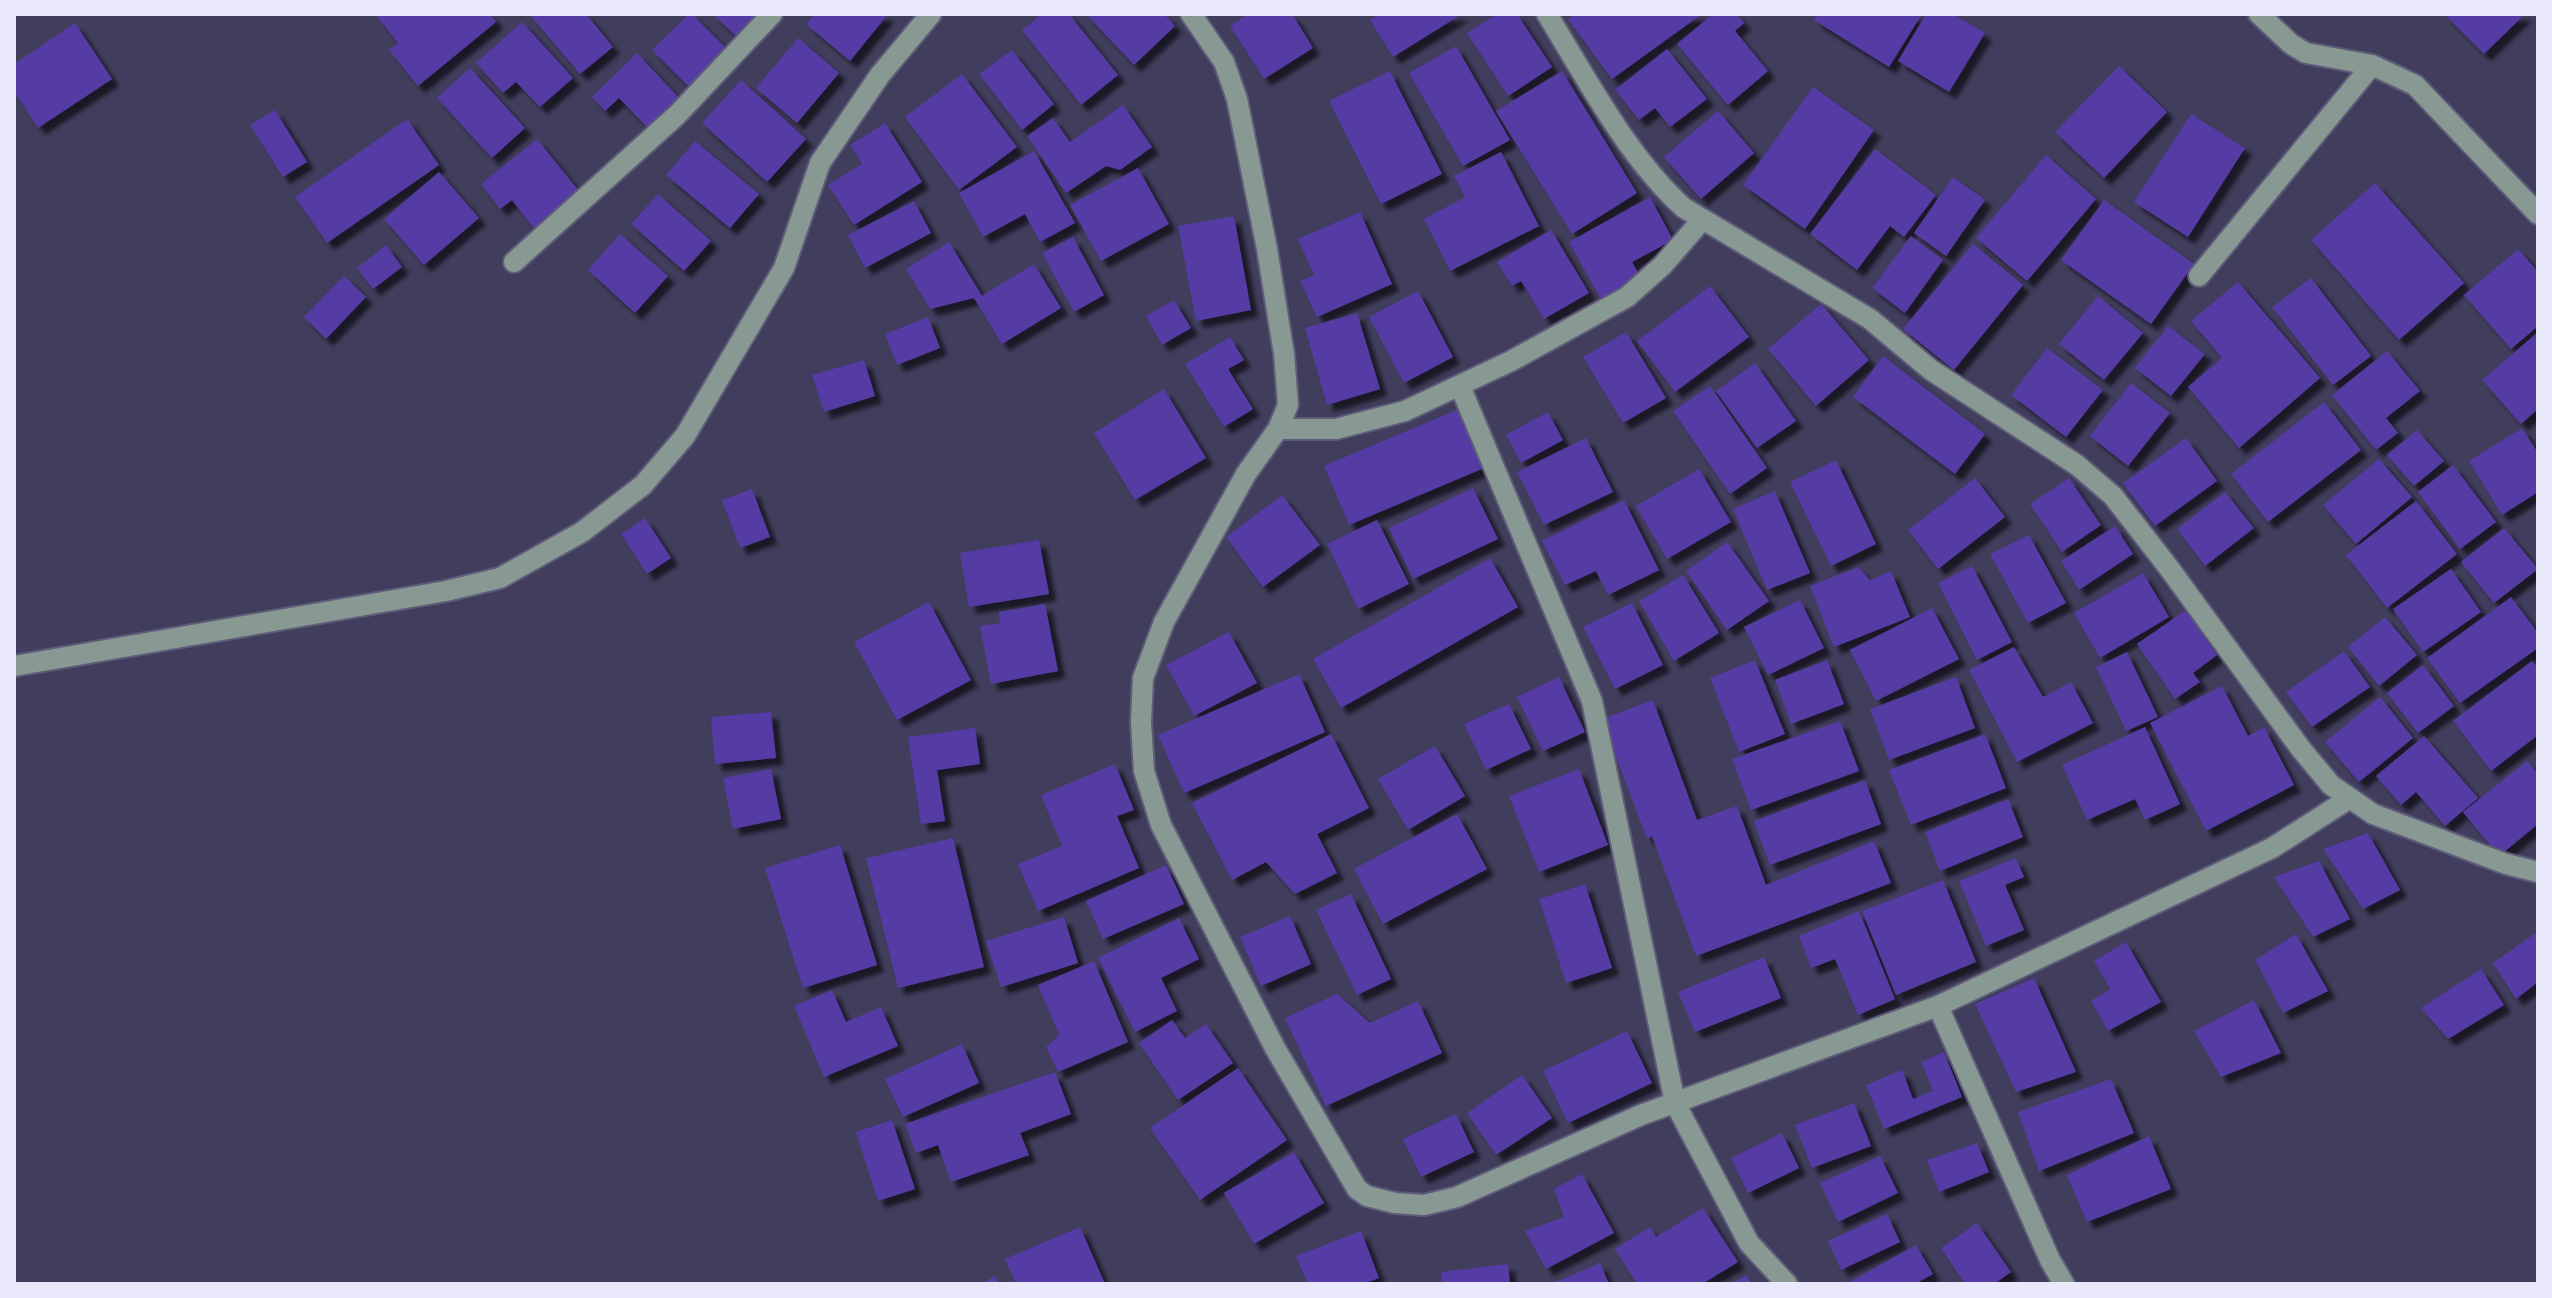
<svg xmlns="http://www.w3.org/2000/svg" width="2552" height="1298" font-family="'Alegreya Sans',sans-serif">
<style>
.building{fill:#553ba4;filter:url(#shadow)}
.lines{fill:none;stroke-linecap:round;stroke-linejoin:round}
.minor-casing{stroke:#5f5c79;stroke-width:24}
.minor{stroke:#879992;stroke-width:20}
</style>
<defs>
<filter id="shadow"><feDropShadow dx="7" dy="7" stdDeviation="2" flood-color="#0009"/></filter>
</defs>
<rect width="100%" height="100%" fill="#413d5c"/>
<path class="building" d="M 375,14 L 490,14 L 496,22 L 418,86 L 389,50 L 398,43 Z
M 533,14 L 586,14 L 613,47 L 580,74 L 531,16 Z
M 689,14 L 692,14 L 729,51 L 691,89 L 652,50 Z
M 713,14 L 764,14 L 740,40 Z
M 815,14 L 888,14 L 850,61 L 806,24 Z
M 1042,14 L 1069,14 L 1118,75 L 1081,105 L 1022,30 Z
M 1086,14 L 1164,14 L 1175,26 L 1134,65 Z
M 1248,14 L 1292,14 L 1313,48 L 1264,79 L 1230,26 Z
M 1379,14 L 1462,14 L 1393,57 L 1370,20 Z
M 1497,14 L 1517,14 L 1552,67 L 1508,96 L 1467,33 Z
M 1576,14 L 1702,14 L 1612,79 L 1568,19 Z
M 1713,14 L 1736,14 L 1744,23 L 1735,31 L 1768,71 L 1728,105 L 1677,44 Z
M 1818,14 L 1922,14 L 1889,67 L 1814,20 Z
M 1926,14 L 1953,14 L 1985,33 L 1949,92 L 1898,61 Z
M 2444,14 L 2525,14 L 2484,54 Z
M 522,22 L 573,78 L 540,107 L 516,82 L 503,93 L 476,63 Z
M 75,23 L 112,79 L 38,128 L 14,91 L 14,64 Z
M 798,38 L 839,73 L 797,123 L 756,88 Z
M 1456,46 L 1510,140 L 1463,166 L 1409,73 Z
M 1667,49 L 1707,99 L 1670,127 L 1655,108 L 1639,120 L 1615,90 Z
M 1012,50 L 1054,104 L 1022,130 L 979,74 Z
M 637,53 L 680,99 L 649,129 L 619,98 L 605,111 L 592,97 Z
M 2119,66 L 2167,112 L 2104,178 L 2055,132 Z
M 470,68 L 525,128 L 492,158 L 437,98 Z
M 1390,71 L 1442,174 L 1381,204 L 1329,101 Z
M 1562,71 L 1637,193 L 1572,234 L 1496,111 Z
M 962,74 L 1017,147 L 959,190 L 905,117 Z
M 741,80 L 806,139 L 767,182 L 702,123 Z
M 1813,87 L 1874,130 L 1805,229 L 1743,185 Z
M 1123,105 L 1152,147 L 1120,170 L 1106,166 L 1066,193 L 1027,136 L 1053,118 L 1070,142 Z
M 275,110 L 307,162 L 283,177 L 250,125 Z
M 1718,111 L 1754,153 L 1701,199 L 1664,157 Z
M 2191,114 L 2245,148 L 2188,237 L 2134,202 Z
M 407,119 L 439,165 L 327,243 L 295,197 Z
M 885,123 L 922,182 L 854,225 L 828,185 L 862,164 L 850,145 Z
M 537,139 L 582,195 L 536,231 L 512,200 L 500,209 L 481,184 Z
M 695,141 L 759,194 L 730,228 L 666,175 Z
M 1875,149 L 1936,195 L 1904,237 L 1890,226 L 1857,270 L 1810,234 Z
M 1034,151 L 1075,223 L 1040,242 L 1025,214 L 983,237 L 959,193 Z
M 1501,152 L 1539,226 L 1450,271 L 1424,219 L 1465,197 L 1454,176 Z
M 2046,155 L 2096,199 L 2027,281 L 1976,238 Z
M 1138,168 L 1169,224 L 1101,261 L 1070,205 Z
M 439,172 L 479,218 L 424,265 L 384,219 Z
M 1953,177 L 1985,200 L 1946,256 L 1914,233 Z
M 2375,183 L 2464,283 L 2399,340 L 2311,240 Z
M 658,194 L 711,241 L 684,271 L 631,224 Z
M 1650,197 L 1673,240 L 1632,262 L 1641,278 L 1601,299 L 1569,242 Z
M 2104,200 L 2194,264 L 2151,324 L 2061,260 Z
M 914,201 L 931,233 L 865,268 L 848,235 Z
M 1360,212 L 1392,284 L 1317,317 L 1300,281 L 1314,275 L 1298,239 Z
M 1234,216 L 1251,310 L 1196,321 L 1178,226 Z
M 1551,230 L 1589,293 L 1544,319 L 1521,281 L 1512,286 L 1497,262 Z
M 620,234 L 668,276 L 635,313 L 588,270 Z
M 1911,236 L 1943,260 L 1905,313 L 1872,288 Z
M 1073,237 L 1104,295 L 1074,312 L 1042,253 Z
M 949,242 L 982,296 L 1034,264 L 1061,308 L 1002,344 L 974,298 L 930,309 L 906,269 Z
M 1973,244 L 2023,285 L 1954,370 L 1903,329 Z
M 386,245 L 402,267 L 373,289 L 357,268 Z
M 2518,249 L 2538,272 L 2538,326 L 2511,349 L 2464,295 Z
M 344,276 L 366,297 L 326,339 L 304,317 Z
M 2311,278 L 2371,356 L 2333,385 L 2272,307 Z
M 2238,282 L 2320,378 L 2239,448 L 2188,387 L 2222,358 L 2191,321 Z
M 1710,286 L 1749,337 L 1675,392 L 1637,341 Z
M 1418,291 L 1453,357 L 1404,383 L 1369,317 Z
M 2098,296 L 2143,333 L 2104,380 L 2059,344 Z
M 1174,300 L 1191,328 L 1162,345 L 1146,316 Z
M 1821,304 L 1869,360 L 1816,406 L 1768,349 Z
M 1357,313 L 1380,389 L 1327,405 L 1305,328 Z
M 928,317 L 940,348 L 897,365 L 885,334 Z
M 2168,326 L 2205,354 L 2171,396 L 2135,368 Z
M 1626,332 L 1666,398 L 1623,423 L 1583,357 Z
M 2538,332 L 2538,409 L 2521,424 L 2482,380 Z
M 1230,337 L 1244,360 L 1228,369 L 1253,409 L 1224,427 L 1185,364 Z
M 2047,348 L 2103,390 L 2066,437 L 2011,395 Z
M 2387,351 L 2420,391 L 2386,418 L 2398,433 L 2376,450 L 2332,395 Z
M 1883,356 L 1985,434 L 1955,474 L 1853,397 Z
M 864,360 L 875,396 L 824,412 L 812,375 Z
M 1755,363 L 1796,421 L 1757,448 L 1716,391 Z
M 2131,383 L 2170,413 L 2128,466 L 2090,436 Z
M 1710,386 L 1767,468 L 1730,494 L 1673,411 Z
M 1164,389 L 1206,458 L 1135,500 L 1094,433 Z
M 2324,402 L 2361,450 L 2268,522 L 2231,474 Z
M 1459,409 L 1484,468 L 1349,525 L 1324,466 Z
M 1548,412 L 1563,440 L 1521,463 L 1506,435 Z
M 2522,428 L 2538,453 L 2538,492 L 2502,515 L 2469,461 Z
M 2417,430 L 2444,461 L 2414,486 L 2387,455 Z
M 1586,438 L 1613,492 L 1544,525 L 1517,472 Z
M 2186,438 L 2217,481 L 2155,526 L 2123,483 Z
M 2379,459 L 2412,497 L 2356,544 L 2323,505 Z
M 1836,460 L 1876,544 L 1831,566 L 1790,482 Z
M 2453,465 L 2496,522 L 2460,549 L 2418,492 Z
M 1699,469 L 1731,522 L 1667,559 L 1636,506 Z
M 1975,478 L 2005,517 L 1938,569 L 1908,530 Z
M 2069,478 L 2101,525 L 2062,552 L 2030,504 Z
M 1473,488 L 1498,539 L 1413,579 L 1389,528 Z
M 752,489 L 770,537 L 740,548 L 722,500 Z
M 1775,491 L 1810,573 L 1767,590 L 1733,509 Z
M 2225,492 L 2254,528 L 2205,566 L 2177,529 Z
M 1282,495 L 1320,545 L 1263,587 L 1226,537 Z
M 1624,500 L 1659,570 L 1608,595 L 1596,571 L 1565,585 L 1542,541 Z
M 2416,501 L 2457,554 L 2387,608 L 2346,555 Z
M 645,518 L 671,558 L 647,574 L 621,534 Z
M 1377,520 L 1409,584 L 1358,609 L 1327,544 Z
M 2115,526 L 2133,554 L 2079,590 L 2061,561 Z
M 2504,528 L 2538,569 L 2494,603 L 2461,562 Z
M 2029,535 L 2066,603 L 2028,623 L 1990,554 Z
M 1039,540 L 1049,594 L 969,607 L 960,553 Z
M 1727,542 L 1769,601 L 1727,630 L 1686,571 Z
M 1490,558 L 1518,607 L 1341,708 L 1313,659 Z
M 1972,566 L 2012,642 L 1977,660 L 1938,583 Z
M 1858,567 L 1870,580 L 1891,571 L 1910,617 L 1834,647 L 1810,586 Z
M 2451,569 L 2481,612 L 2423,652 L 2393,609 Z
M 2143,573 L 2169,617 L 2100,658 L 2074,613 Z
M 1683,575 L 1719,633 L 1674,661 L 1639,601 Z
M 2511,597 L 2538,633 L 2538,648 L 2460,703 L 2427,658 Z
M 1800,600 L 1824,648 L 1768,675 L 1744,627 Z
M 929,602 L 971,680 L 897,720 L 854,642 Z
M 1632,603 L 1663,665 L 1615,689 L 1583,627 Z
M 1045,604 L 1058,671 L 991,684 L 980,626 L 1000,623 L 999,612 Z
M 1932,608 L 1959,659 L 1876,701 L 1850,650 Z
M 2186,610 L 2217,655 L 2193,673 L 2200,682 L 2175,699 L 2137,644 Z
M 2385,617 L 2417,655 L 2379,686 L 2348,647 Z
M 1229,632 L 1257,683 L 1194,716 L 1166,665 Z
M 2014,647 L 2043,697 L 2071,682 L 2093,723 L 2017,762 L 1969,670 Z
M 2344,651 L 2370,687 L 2312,727 L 2286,692 Z
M 2127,652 L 2158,717 L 2126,731 L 2096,667 Z
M 1755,660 L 1785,734 L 1739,752 L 1710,678 Z
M 1827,660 L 1844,704 L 1791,724 L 1775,680 Z
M 2532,661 L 2538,669 L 2538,735 L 2491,771 L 2453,721 Z
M 2423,665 L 2454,706 L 2418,733 L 2387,693 Z
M 1299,674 L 1325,732 L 1184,793 L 1158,735 Z
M 1559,677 L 1585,732 L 1543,751 L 1517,697 Z
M 1956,677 L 1975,728 L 1889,760 L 1870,709 Z
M 2222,686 L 2248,736 L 2264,727 L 2294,785 L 2206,831 L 2150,723 Z
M 2380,697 L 2413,738 L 2359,782 L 2325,742 Z
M 1653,700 L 1697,820 L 1737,806 L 1766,885 L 1874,841 L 1891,883 L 1696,956 L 1652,836 L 1647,839 L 1602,719 Z
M 1509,704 L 1531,749 L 1486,770 L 1464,724 Z
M 771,712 L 776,758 L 715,764 L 711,717 Z
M 1840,721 L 1859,771 L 1751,810 L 1732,759 Z
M 2145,727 L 2180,804 L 2145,820 L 2135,799 L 2087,820 L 2062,765 Z
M 975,728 L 980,764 L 937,770 L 945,821 L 921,824 L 908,737 Z
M 1331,734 L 1369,808 L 1317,834 L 1337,873 L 1295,894 L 1266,862 L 1232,880 L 1192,803 Z
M 1985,734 L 2006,788 L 1911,825 L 1889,770 Z
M 2424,736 L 2478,798 L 2445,826 L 2416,792 L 2401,805 L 2376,776 Z
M 1435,746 L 1465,796 L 1408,830 L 1378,779 Z
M 2527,761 L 2538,774 L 2538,824 L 2499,856 L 2463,812 Z
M 1115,764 L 1134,810 L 1117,816 L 1139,868 L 1038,911 L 1018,864 L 1062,846 L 1041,795 Z
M 771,769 L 781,819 L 733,829 L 723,778 Z
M 1579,769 L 1608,845 L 1539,872 L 1509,796 Z
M 1865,780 L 1881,824 L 1770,865 L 1754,821 Z
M 2008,799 L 2023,837 L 1940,871 L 1925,832 Z
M 1457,814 L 1487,869 L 1383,924 L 1354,869 Z
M 2368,833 L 2400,890 L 2363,909 L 2323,849 Z
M 953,838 L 984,967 L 898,988 L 866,858 Z
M 840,845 L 877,965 L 803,988 L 765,868 Z
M 2016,858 L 2024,877 L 2005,885 L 2024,930 L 1986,946 L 1959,881 Z
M 2319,861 L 2350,919 L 2313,937 L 2274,877 Z
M 1166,865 L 1184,904 L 1103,939 L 1086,901 Z
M 1943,880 L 1976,962 L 1896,995 L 1862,911 Z
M 1585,884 L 1612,968 L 1566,983 L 1539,899 Z
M 1351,894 L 1391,979 L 1357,995 L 1316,910 Z
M 1859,911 L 1895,999 L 1858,1015 L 1835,959 L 1811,968 L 1799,936 Z
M 1290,916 L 1311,964 L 1261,986 L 1240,937 Z
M 1064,917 L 1078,963 L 1001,987 L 986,941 Z
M 1179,918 L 1199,959 L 1161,978 L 1177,1011 L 1135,1032 L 1098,958 Z
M 2538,931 L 2538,982 L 2516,999 L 2493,963 Z
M 2296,934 L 2328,991 L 2283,1013 L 2255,960 Z
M 2126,942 L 2161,1002 L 2108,1031 L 2091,1001 L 2110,989 L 2094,961 Z
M 1764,957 L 1781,998 L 1695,1032 L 1678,992 Z
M 1094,961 L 1128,1042 L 1058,1072 L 1046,1047 L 1059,1035 L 1038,985 Z
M 2481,969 L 2504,1005 L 2448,1039 L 2421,1008 Z
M 2034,978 L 2076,1072 L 2016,1092 L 1975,1004 Z
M 832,990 L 846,1022 L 881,1007 L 898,1046 L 824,1077 L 794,1006 Z
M 1337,994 L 1370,1023 L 1418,1001 L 1442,1053 L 1326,1106 L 1285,1018 Z
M 2254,1000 L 2281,1053 L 2221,1077 L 2194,1031 Z
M 1172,1020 L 1185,1038 L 1206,1024 L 1233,1063 L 1178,1100 L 1139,1043 Z
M 1627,1031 L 1652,1083 L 1568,1123 L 1543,1071 Z
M 962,1044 L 979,1083 L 903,1117 L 885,1079 Z
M 1944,1052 L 1962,1097 L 1884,1129 L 1866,1085 L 1902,1070 L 1913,1099 L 1933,1091 L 1921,1062 Z
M 1238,1068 L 1287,1140 L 1200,1200 L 1150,1128 Z
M 1055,1072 L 1071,1114 L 1020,1133 L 1029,1155 L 951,1182 L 938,1145 L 916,1153 L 905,1124 Z
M 1522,1075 L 1552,1118 L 1496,1155 L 1467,1113 Z
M 2111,1079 L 2134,1133 L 2039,1171 L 2018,1112 Z
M 1854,1103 L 1871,1146 L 1812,1168 L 1795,1125 Z
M 1456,1114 L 1474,1152 L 1421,1177 L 1403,1139 Z
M 892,1120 L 915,1189 L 878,1201 L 856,1132 Z
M 1782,1133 L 1799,1168 L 1748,1193 L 1731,1158 Z
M 2149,1136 L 2171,1189 L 2087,1222 L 2067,1175 Z
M 1977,1143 L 1989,1172 L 1939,1192 L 1927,1160 Z
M 1294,1152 L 1324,1203 L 1254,1244 L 1224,1193 Z
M 1880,1156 L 1898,1193 L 1838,1222 L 1820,1183 Z
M 1582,1174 L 1614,1233 L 1546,1269 L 1525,1231 L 1564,1217 L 1554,1189 Z
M 1703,1208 L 1738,1262 L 1702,1284 L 1637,1284 L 1615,1249 L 1650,1227 L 1656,1237 Z
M 1887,1214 L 1900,1242 L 1841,1270 L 1828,1241 Z
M 1977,1223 L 2011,1272 L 1994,1284 L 1965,1284 L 1941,1248 Z
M 1080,1227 L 1105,1284 L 1016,1284 L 1005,1259 Z
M 1361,1231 L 1379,1278 L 1363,1284 L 1308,1284 L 1296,1256 Z
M 1916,1245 L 1933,1274 L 1915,1284 L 1846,1284 Z
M 1600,1263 L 1609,1284 L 1551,1284 Z
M 1508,1264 L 1510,1284 L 1442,1284 L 1441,1272 Z
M 1746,1275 L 1752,1284 L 1732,1284 Z
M 995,1276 L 999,1284 L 981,1284 Z"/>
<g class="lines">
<g class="minor-casing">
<path id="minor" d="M 1191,14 L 1224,62 L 1237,99 L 1267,249 L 1284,354 L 1288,405 L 1278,429 L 1246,474 L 1164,622 L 1143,678 L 1141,722 L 1144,771 L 1161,825 L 1275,1048 L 1357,1189 L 1367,1196 L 1395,1203 L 1424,1205 L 1457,1197 L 1641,1115 L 1938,1006 L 2272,848 L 2350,798
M 1547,14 C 1586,78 1629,159 1684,208 L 1870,319 L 1931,370 L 2077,465 L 2113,496 L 2169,568 L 2301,749 L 2331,785 L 2373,814 L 2506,864 L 2538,872
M 2259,14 L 2291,44 L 2306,53 L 2372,65 L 2415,85 L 2538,214
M 514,262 L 677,115 L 772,14
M 2199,276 L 2372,65
M 1460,386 L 1592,701 L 1675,1103 L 1749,1243 L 1787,1284
M 1278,429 L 1336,429 L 1405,411 L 1511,361 L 1627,297 L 1663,265 L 1702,220
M 14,666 L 446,591 L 500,578 L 582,532 L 643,485 L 685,436 L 784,268 L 820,163 L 880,75 L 931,14
M 1938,1006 L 2050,1260 L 2064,1284"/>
</g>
<use href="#minor" class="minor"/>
</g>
<rect width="2552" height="1298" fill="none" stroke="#eae9fc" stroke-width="32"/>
</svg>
